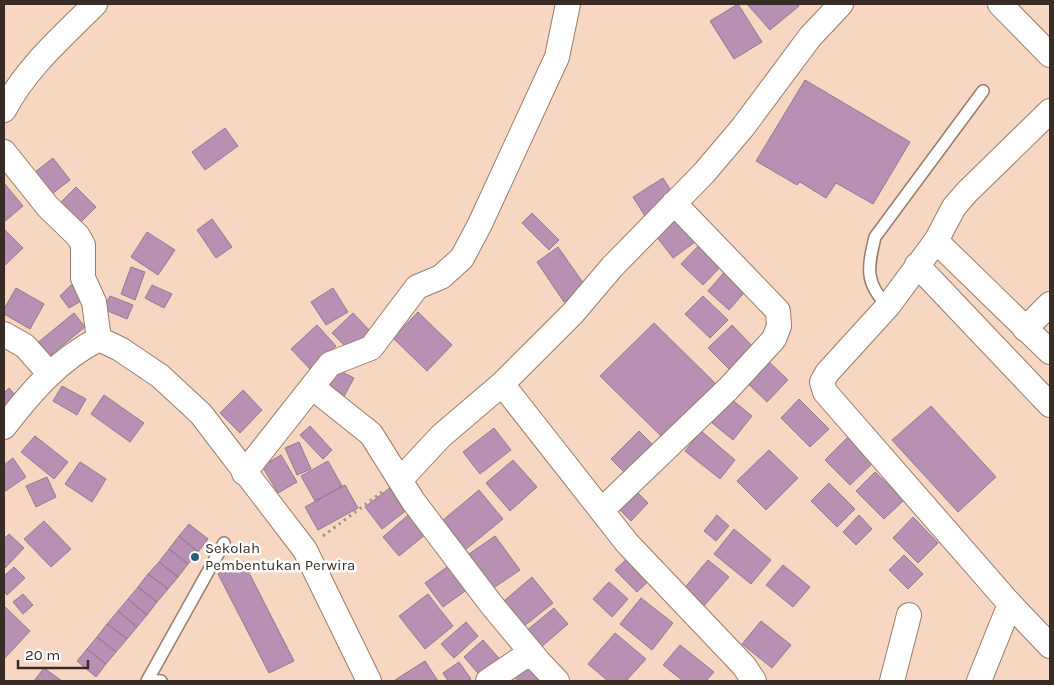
<svg xmlns="http://www.w3.org/2000/svg" width="1054" height="685" font-family="Karla,sans-serif">
<style>
.building{fill:#b790b3;stroke:#947a91}
.lines{fill:none;stroke-linecap:round;stroke-linejoin:round}
.lane-casing{stroke:#997c69;stroke-width:14}
.street-casing{stroke:#997c69;stroke-width:26}
.path{stroke:#ac9384;stroke-width:3;stroke-dasharray:2.5 4;stroke-linecap:butt}
.lane{stroke:#fff;stroke-width:11}
.street{stroke:#fff;stroke-width:24}
.poi-dot{fill:#2a5f7a;stroke:#fff;stroke-width:2}
.labels{text-anchor:middle;stroke-width:5;stroke-linejoin:round;paint-order:stroke}
.poi-label{font-size:15px;fill:#382c24;stroke:#fff;text-anchor:start}
</style>
<rect width="100%" height="100%" fill="#f7d7c2"/>
<path class="building" d="M 738,4 L 762,42 L 734,59 L 710,21 Z
M 747,4 L 797,4 L 799,6 L 770,30 Z
M 805,80 L 910,142 L 873,204 L 836,183 L 826,198 L 800,182 L 797,185 L 756,161 Z
M 225,128 L 238,146 L 205,170 L 192,152 Z
M 53,158 L 70,180 L 47,198 L 30,176 Z
M 663,178 L 675,197 L 645,216 L 633,197 Z
M 4,183 L 23,206 L 4,222 Z
M 76,187 L 96,207 L 77,226 L 57,206 Z
M 532,213 L 559,240 L 549,250 L 522,223 Z
M 677,213 L 698,240 L 673,258 L 653,232 Z
M 212,219 L 232,247 L 216,258 L 197,230 Z
M 4,229 L 23,248 L 4,266 Z
M 147,232 L 175,250 L 158,275 L 131,257 Z
M 704,240 L 726,261 L 703,285 L 681,264 Z
M 558,247 L 586,287 L 564,302 L 537,262 Z
M 131,267 L 145,272 L 135,300 L 121,294 Z
M 727,269 L 748,288 L 729,310 L 708,291 Z
M 71,285 L 86,298 L 69,308 L 60,296 Z
M 152,285 L 172,294 L 164,308 L 145,298 Z
M 16,288 L 44,304 L 30,329 L 4,314 L 4,309 Z
M 333,288 L 348,312 L 326,325 L 311,302 Z
M 110,296 L 133,305 L 127,319 L 103,309 Z
M 703,296 L 728,320 L 710,338 L 685,314 Z
M 418,312 L 452,345 L 427,371 L 393,338 Z
M 74,313 L 85,327 L 47,358 L 36,344 Z
M 353,313 L 371,332 L 351,352 L 332,333 Z
M 654,323 L 721,389 L 667,442 L 600,376 Z
M 317,325 L 336,346 L 310,369 L 291,349 Z
M 732,325 L 752,346 L 729,369 L 708,348 Z
M 762,355 L 788,380 L 767,402 L 741,377 Z
M 332,367 L 354,378 L 342,400 L 320,389 Z
M 62,386 L 86,399 L 77,415 L 53,401 Z
M 9,388 L 21,401 L 4,418 L 4,393 Z
M 243,390 L 262,410 L 240,433 L 220,413 Z
M 725,394 L 752,416 L 733,440 L 705,417 Z
M 104,395 L 144,423 L 130,442 L 91,414 Z
M 799,399 L 829,429 L 810,447 L 781,418 Z
M 931,406 L 996,477 L 958,512 L 892,440 Z
M 310,426 L 332,450 L 323,459 L 300,435 Z
M 494,428 L 511,450 L 480,474 L 463,452 Z
M 639,431 L 660,452 L 632,480 L 611,459 Z
M 701,431 L 735,460 L 720,479 L 685,451 Z
M 35,436 L 68,462 L 54,479 L 21,452 Z
M 848,437 L 874,462 L 850,485 L 825,460 Z
M 299,442 L 311,469 L 297,475 L 285,448 Z
M 769,450 L 798,478 L 766,510 L 737,481 Z
M 281,455 L 297,482 L 278,493 L 262,466 Z
M 13,458 L 26,477 L 4,492 L 4,465 Z
M 513,460 L 537,487 L 510,511 L 486,483 Z
M 328,461 L 342,486 L 315,501 L 301,476 Z
M 80,462 L 106,479 L 92,502 L 65,484 Z
M 875,472 L 904,500 L 884,519 L 856,491 Z
M 47,477 L 56,497 L 36,507 L 26,486 Z
M 829,483 L 855,509 L 837,527 L 811,501 Z
M 395,484 L 412,506 L 382,529 L 365,507 Z
M 629,484 L 648,503 L 631,521 L 612,502 Z
M 345,485 L 358,508 L 318,530 L 305,507 Z
M 479,490 L 503,519 L 460,554 L 436,526 Z
M 414,510 L 431,530 L 399,556 L 383,537 Z
M 717,515 L 729,526 L 716,541 L 704,531 Z
M 859,515 L 872,529 L 856,545 L 843,532 Z
M 913,517 L 938,543 L 918,563 L 893,538 Z
M 44,521 L 71,549 L 51,567 L 24,539 Z
M 189,524 L 208,539 L 198,552 L 179,536 Z
M 734,529 L 771,560 L 751,584 L 714,554 Z
M 9,534 L 24,548 L 4,569 L 4,539 Z
M 179,536 L 198,552 L 188,564 L 169,549 Z
M 495,536 L 520,570 L 492,589 L 469,554 Z
M 169,549 L 188,564 L 178,577 L 159,562 Z
M 631,555 L 653,577 L 637,592 L 615,570 Z
M 904,555 L 923,574 L 908,589 L 889,570 Z
M 708,560 L 729,577 L 702,608 L 682,591 Z
M 243,561 L 294,661 L 269,673 L 218,574 Z
M 159,562 L 178,577 L 168,589 L 148,574 Z
M 454,562 L 472,586 L 443,607 L 425,583 Z
M 783,565 L 810,587 L 793,607 L 766,585 Z
M 14,567 L 25,578 L 7,595 L 4,591 L 4,576 Z
M 148,574 L 168,589 L 157,602 L 138,587 Z
M 532,577 L 553,603 L 518,631 L 498,606 Z
M 609,582 L 628,599 L 612,617 L 593,599 Z
M 138,587 L 157,602 L 147,615 L 128,599 Z
M 23,594 L 33,605 L 23,614 L 13,602 Z
M 428,594 L 453,626 L 425,649 L 399,616 Z
M 641,598 L 673,623 L 652,650 L 620,624 Z
M 128,599 L 147,615 L 137,627 L 118,611 Z
M 5,607 L 30,631 L 4,659 L 4,608 Z
M 554,608 L 568,624 L 540,648 L 526,631 Z
M 118,611 L 137,627 L 127,639 L 107,624 Z
M 761,621 L 791,645 L 772,668 L 742,644 Z
M 466,622 L 478,636 L 454,658 L 441,644 Z
M 107,624 L 127,639 L 116,652 L 97,637 Z
M 615,633 L 646,659 L 626,681 L 608,681 L 588,664 Z
M 97,637 L 116,652 L 106,664 L 87,649 Z
M 483,640 L 503,663 L 484,680 L 464,657 Z
M 680,645 L 714,672 L 706,681 L 683,681 L 663,665 Z
M 87,649 L 106,664 L 96,677 L 77,661 Z
M 530,654 L 542,681 L 518,681 L 510,671 Z
M 425,661 L 438,681 L 396,681 L 395,680 Z
M 459,662 L 471,679 L 468,681 L 448,681 L 443,673 Z
M 44,668 L 62,681 L 34,681 Z"/>
<g class="lines">
<g class="lane-casing">
<path id="lane" d="M 888,306 C 864,283 868,267 875,237 L 983,91
M 148,680 L 161,681
M 147,681 L 224,543"/>
</g>
<g class="street-casing">
<path id="street" d="M 1000,4 L 1050,55
M 4,110 C 26,68 62,37 95,4
M 1050,111 L 967,192 L 954,207 L 936,241 L 888,306 L 827,373 L 822,382 L 825,392 L 1010,604 L 1050,646
M 4,152 L 48,207 L 78,236 L 83,245 L 83,278 L 94,302 L 99,339
M 936,241 L 1050,352
M 917,265 L 1050,405
M 1025,329 L 1050,304
M 4,334 L 25,346 L 49,373
M 502,384 L 627,543 L 744,666 L 754,681
M 312,387 L 371,434 L 413,501 L 491,604 L 539,662 L 557,681
M 4,427 C 31,392 59,359 99,339 L 120,349 L 160,376 L 201,414 L 305,550 L 369,681
M 244,473 L 330,364 L 371,348 L 417,287 L 441,277 L 462,258 L 480,224 L 557,57 L 568,4
M 401,479 L 441,436 L 502,384 L 573,313 L 612,267 L 704,173 L 743,127 L 810,37 L 841,4
M 602,510 L 728,389 L 774,339 L 779,326 L 778,311 L 674,203
M 488,681 L 531,652
M 892,681 L 909,615
M 979,681 L 1010,604"/>
</g>
<path class="path" d="M 323,536 L 382,492"/>
<use href="#lane" class="lane"/>
<use href="#street" class="street"/>
</g>
<circle class="poi-dot" cx="195" cy="557" r="5"/>
<g class="labels">
<g class="poi-label">
<text x="205" y="553">Sekolah<tspan x="205" dy="17">Pembentukan Perwira</tspan></text>
</g>
</g>
<rect width="1054" height="685" fill="none" stroke="#382c24" stroke-width="10"/>
<path d="M18 660v8h70v-8" fill="none" stroke="#382c24" stroke-width="2.5"/>
<text x="25" y="660" font-size="15" fill="#382c24" stroke="#ffffff" stroke-width="4" paint-order="stroke">20 m</text>
</svg>
